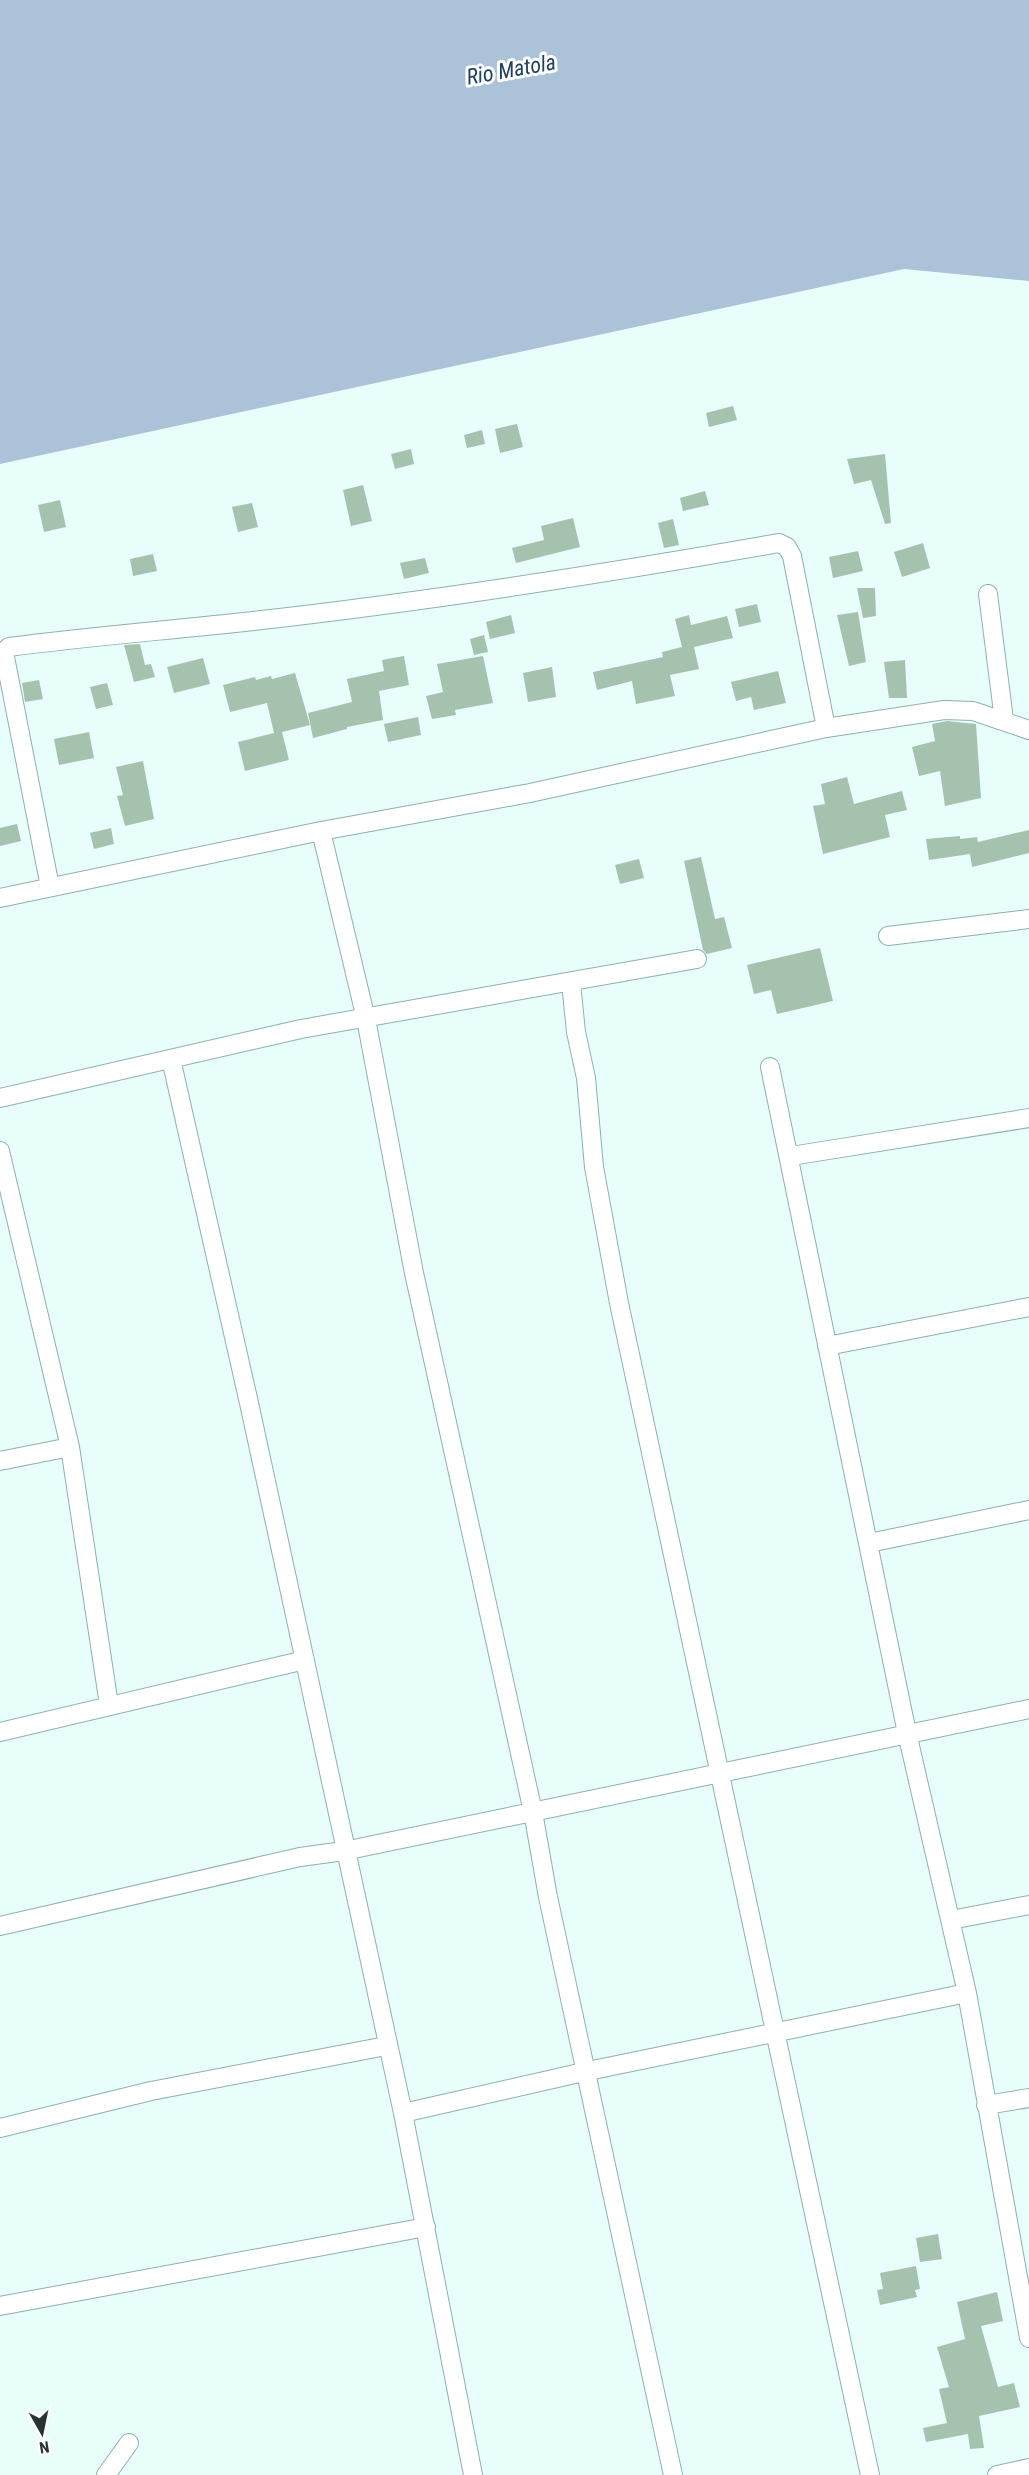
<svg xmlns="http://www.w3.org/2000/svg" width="1029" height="2475" font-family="'Roboto Condensed',sans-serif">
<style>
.water{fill:#acc2d9}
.building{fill:#a5c2af}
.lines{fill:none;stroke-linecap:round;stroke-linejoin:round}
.minor-casing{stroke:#8bb1ad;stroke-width:20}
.minor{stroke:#fff;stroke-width:18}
.labels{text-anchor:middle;stroke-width:6;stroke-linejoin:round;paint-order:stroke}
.water-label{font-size:22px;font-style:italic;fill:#1e4062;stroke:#fff}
</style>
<rect width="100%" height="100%" fill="#e7fefb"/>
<path class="water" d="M 0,0 L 1029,0 L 1029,281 L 904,269 L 0,464 Z"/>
<path class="building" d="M 733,406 L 737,420 L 709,427 L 706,413 Z
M 517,424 L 523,447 L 500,453 L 495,429 Z
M 482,430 L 485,444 L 467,448 L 464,435 Z
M 411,449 L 414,464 L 395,469 L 391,454 Z
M 885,454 L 891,523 L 885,524 L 871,480 L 854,484 L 847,459 Z
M 363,485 L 372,521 L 351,526 L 343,490 Z
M 705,491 L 709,505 L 683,511 L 680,498 Z
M 60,500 L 66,527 L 44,532 L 38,505 Z
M 252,503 L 258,527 L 238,532 L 232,507 Z
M 573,518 L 580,547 L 516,563 L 512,548 L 544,540 L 541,526 Z
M 673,519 L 679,545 L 664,548 L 658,523 Z
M 923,543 L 930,568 L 902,577 L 894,552 Z
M 858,551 L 863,571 L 833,578 L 829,557 Z
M 153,554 L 157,571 L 133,576 L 130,559 Z
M 425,558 L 429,573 L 404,579 L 400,563 Z
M 857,588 L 875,588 L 876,616 L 863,618 Z
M 757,604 L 761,622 L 739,627 L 735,609 Z
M 858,612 L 866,662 L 849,666 L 837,615 Z
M 511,615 L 515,633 L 490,639 L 486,622 Z
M 689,615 L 691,625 L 727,616 L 733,638 L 694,647 L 699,669 L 670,675 L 675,696 L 636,704 L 632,681 L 597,690 L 593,672 L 663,657 L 662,652 L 682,647 L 675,619 Z
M 484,635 L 488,652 L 474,655 L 470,639 Z
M 140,644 L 145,665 L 151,664 L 155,677 L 134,682 L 124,645 Z
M 404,656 L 409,685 L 379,691 L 383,720 L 347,727 L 347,729 L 313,738 L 308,713 L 352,702 L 347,679 L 384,671 L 382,660 Z
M 483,656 L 493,703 L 455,710 L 456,715 L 432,719 L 426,696 L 443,692 L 437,664 Z
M 203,658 L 210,684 L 174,693 L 167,667 Z
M 905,660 L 907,698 L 889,698 L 884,662 Z
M 552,667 L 556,697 L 528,702 L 523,673 Z
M 778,671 L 786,703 L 754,710 L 751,697 L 736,701 L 731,682 Z
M 295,673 L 310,725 L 282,732 L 289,760 L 245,771 L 238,742 L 274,733 L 267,703 L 230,712 L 223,685 L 255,677 L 256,680 L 271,676 L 272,679 Z
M 39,680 L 43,699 L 25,702 L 22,683 Z
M 107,683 L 113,705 L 96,709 L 90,687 Z
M 418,717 L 421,735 L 388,742 L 384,724 Z
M 947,721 L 976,724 L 981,798 L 945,806 L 940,771 L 919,776 L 912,747 L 935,741 L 932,724 Z
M 89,732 L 94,758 L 59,765 L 54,739 Z
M 143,761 L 154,819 L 125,826 L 117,796 L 123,795 L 116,767 Z
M 847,777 L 854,804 L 902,791 L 907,810 L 885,815 L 890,837 L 823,854 L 813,806 L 825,804 L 821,784 Z
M 17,824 L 21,841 L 0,846 L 0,828 Z
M 111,828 L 114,844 L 94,849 L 90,833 Z
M 1029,830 L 1029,853 L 972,867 L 970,854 L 929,860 L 926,839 L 960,836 L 960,839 L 977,837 L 978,842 Z
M 701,857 L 715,919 L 724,917 L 732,948 L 707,954 L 703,950 L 684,861 Z
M 639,859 L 644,878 L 620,884 L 615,865 Z
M 820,948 L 833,1001 L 777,1014 L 771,990 L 754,994 L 747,965 Z
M 938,2234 L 942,2259 L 920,2262 L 916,2238 Z
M 916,2266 L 920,2289 L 915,2290 L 917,2297 L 880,2305 L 877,2290 L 883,2289 L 880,2273 Z
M 997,2292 L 1003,2321 L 981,2326 L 998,2387 L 1014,2383 L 1020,2407 L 979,2416 L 984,2448 L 970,2449 L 968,2434 L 926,2442 L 923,2428 L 947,2423 L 939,2389 L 949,2387 L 937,2347 L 965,2339 L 957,2302 Z"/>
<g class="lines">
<g class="minor-casing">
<path id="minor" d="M 988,594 L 1004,720
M 321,831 L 366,1019 L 414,1273 L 533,1812 L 548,1897 L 673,2475
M 50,887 L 4,652 L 9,647 C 84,637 160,631 235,623 C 417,603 598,575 779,543 L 787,547 L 792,556 L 826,728
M 0,898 L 321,831 L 530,793 L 826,728 L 944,710 L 973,711 L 1029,730
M 888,936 L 1029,919
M 571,983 L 576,1032 L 586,1078 L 594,1167 L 619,1303 L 870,2475
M 171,1059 L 249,1403 L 403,2113 L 473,2475
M 770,1067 L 907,1733 L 967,1993 L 1029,2338
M 0,1098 L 301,1029 L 697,959
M 0,1151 L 70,1447 L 109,1705
M 791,1156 L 1029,1118
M 827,1346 L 1029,1307
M 0,1461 L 70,1447
M 869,1543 L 1029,1510
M 0,1732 L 305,1660
M 951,1920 L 1029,1905
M 0,1926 L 300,1857 L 344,1851 L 1029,1709
M 986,2105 L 1029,2098
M 403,2113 L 588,2071 L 967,1993
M 0,2128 L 151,2091 L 386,2046
M 0,2306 L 426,2227
M 106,2475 L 129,2443
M 997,2475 L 1029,2468"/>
</g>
<use href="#minor" class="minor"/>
</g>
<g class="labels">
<g class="water-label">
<text transform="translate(511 69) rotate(-10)" y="8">Rio Matola</text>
</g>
</g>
<g transform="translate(42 2433) rotate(171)" stroke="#ffffff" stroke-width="4.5" paint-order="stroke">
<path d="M0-4.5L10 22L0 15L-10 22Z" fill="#263534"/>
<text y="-9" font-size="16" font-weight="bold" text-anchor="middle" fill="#263534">N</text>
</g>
</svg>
